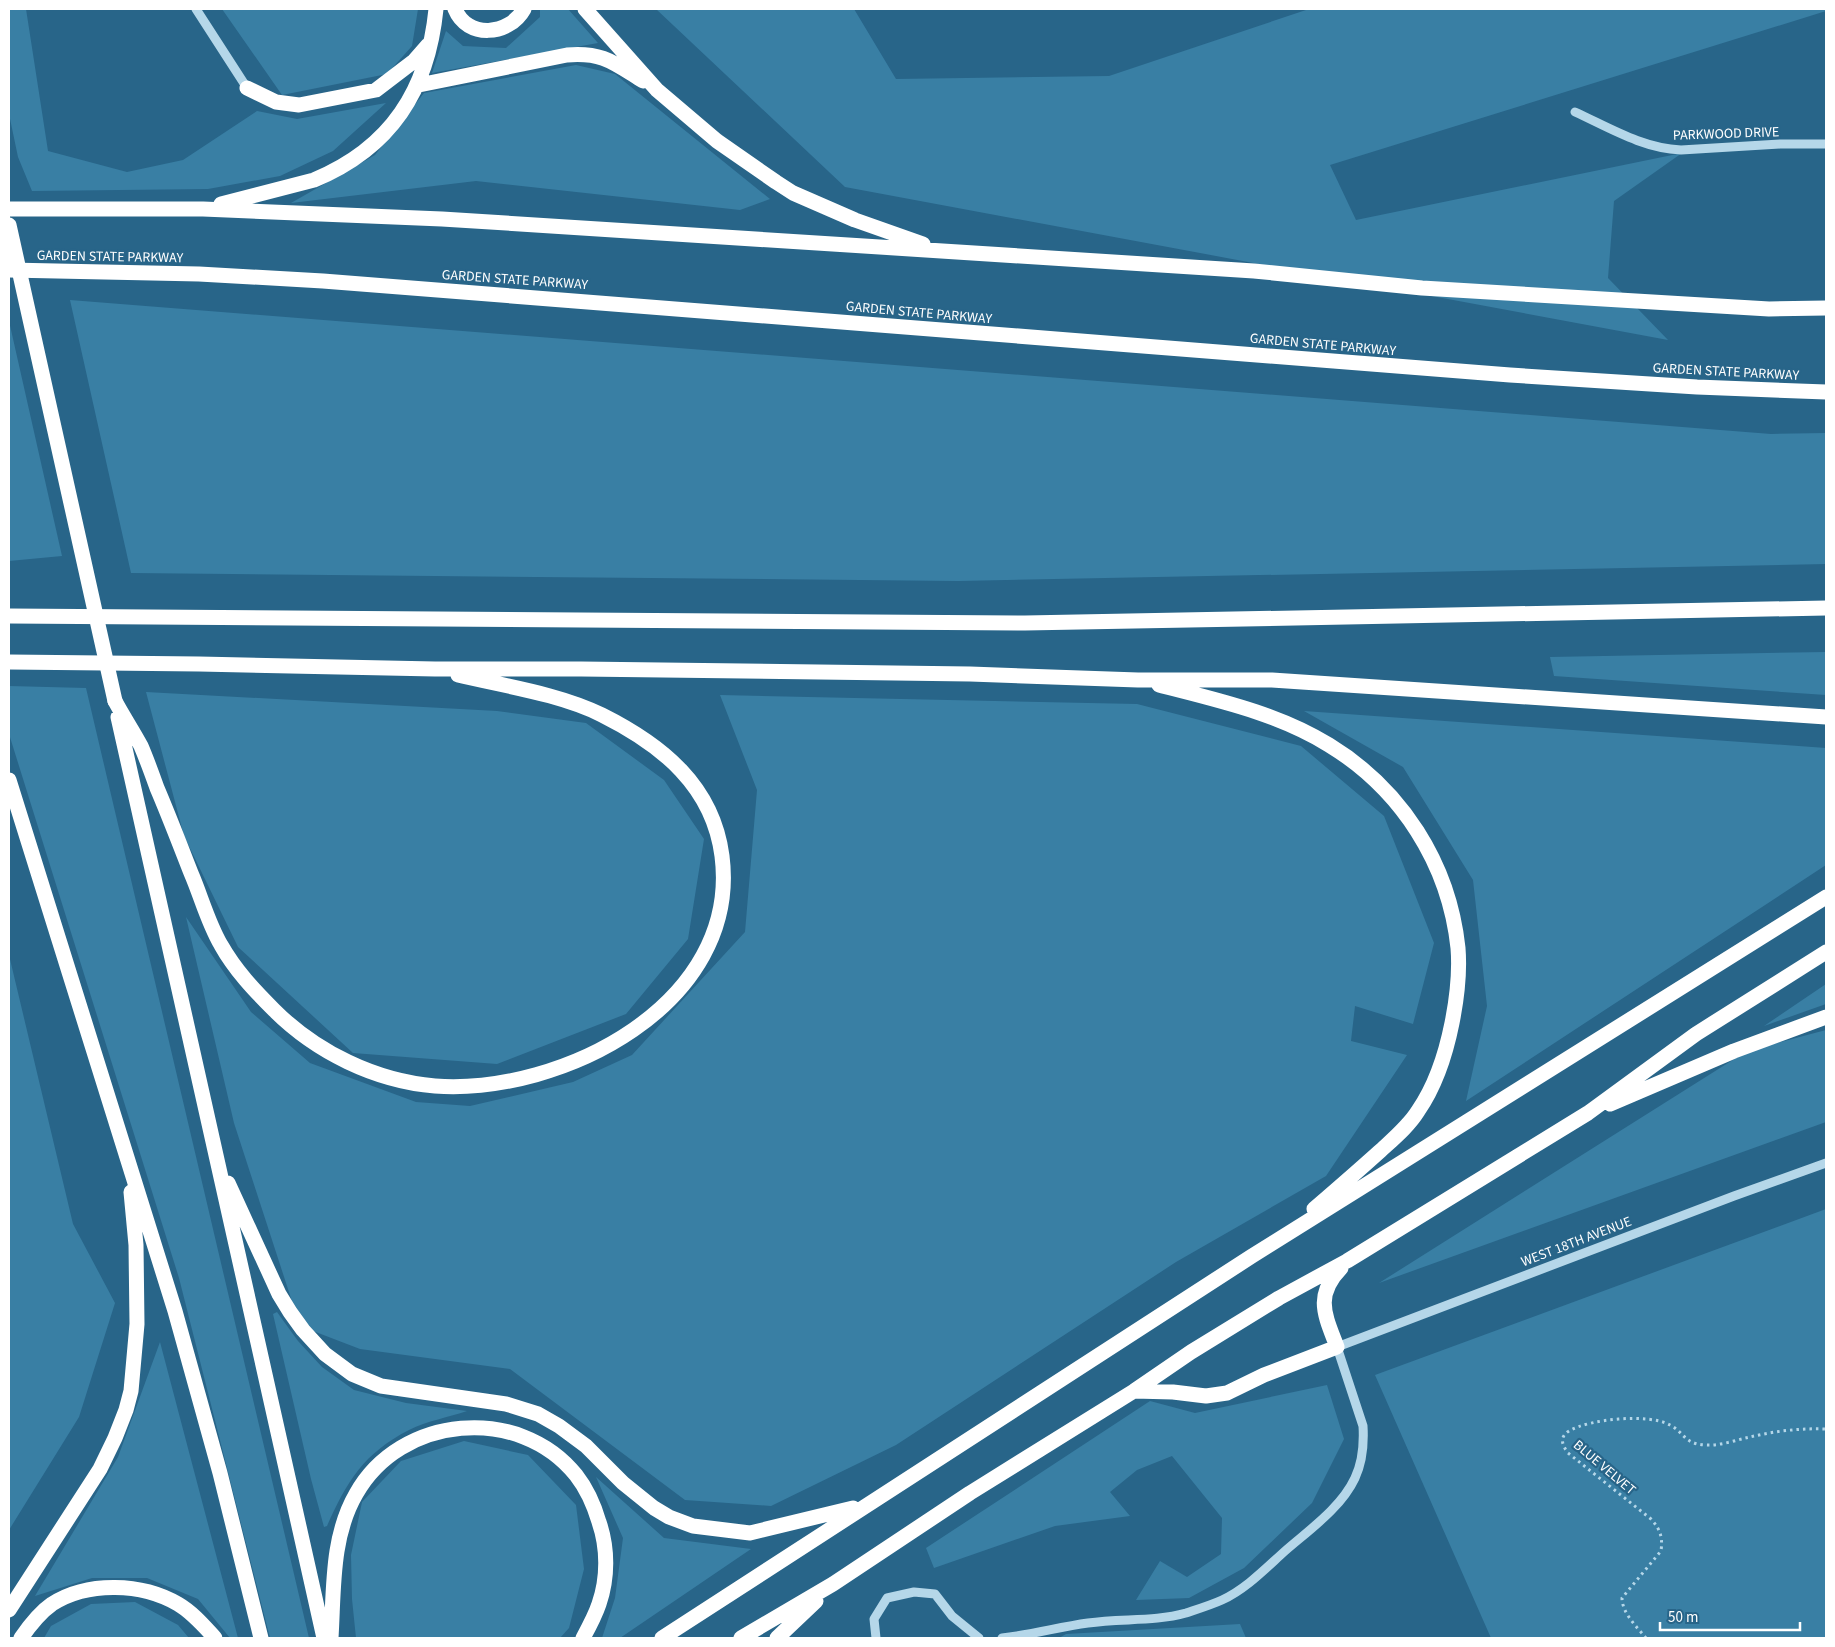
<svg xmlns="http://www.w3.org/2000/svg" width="1835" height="1647" font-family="'Source Sans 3',sans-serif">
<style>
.green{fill:#397fa4}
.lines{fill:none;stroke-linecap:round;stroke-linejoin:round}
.path{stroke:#b5d7e9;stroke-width:3;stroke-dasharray:2.5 4;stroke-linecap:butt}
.minor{stroke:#b5d7e9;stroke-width:9}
.highway{stroke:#fff;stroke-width:15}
.highway-bridge{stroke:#fff;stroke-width:15}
.labels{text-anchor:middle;stroke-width:4.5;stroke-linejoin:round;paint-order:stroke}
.street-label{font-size:14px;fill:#fff;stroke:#286589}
</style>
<rect width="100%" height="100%" fill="#286589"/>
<path class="green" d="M 9,9 L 26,9 L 48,151 L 127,172 L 183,160 L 257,111 L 297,119 L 386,103 L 333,151 L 280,176 L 208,189 L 32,191 L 18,157 L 9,114 Z
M 222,9 L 418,9 L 412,46 L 387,74 L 282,95 Z
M 540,9 L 568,9 L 598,43 L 432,73 L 446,31 L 463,46 L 506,48 L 540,17 Z
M 656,9 L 854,9 L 896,79 L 1109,76 L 1309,9 L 1826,9 L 1826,11 L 1330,165 L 1356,220 L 1682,153 L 1614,201 L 1608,278 L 1668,340 L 845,187 Z
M 576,65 L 615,74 L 770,199 L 740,210 L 476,181 L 291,203 L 375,155 L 424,93 Z
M 70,300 L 1771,434 L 1826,433 L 1826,564 L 958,581 L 131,573 Z
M 9,321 L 62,556 L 9,561 Z
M 1826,652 L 1826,695 L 1554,676 L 1550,657 Z
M 9,686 L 86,688 L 309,1638 L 270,1638 L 179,1278 L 9,734 Z
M 146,692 L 497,711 L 586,723 L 664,780 L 704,839 L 688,939 L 626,1014 L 497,1064 L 353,1053 L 238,947 L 184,836 Z
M 720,695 L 1137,704 L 1301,746 L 1384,816 L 1434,943 L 1413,1024 L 1355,1006 L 1351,1041 L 1407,1055 L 1326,1176 L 1176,1262 L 896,1445 L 771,1506 L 685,1500 L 510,1369 L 360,1349 L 300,1326 L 234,1123 L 186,917 L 251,1012 L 310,1063 L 416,1102 L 470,1106 L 573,1082 L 632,1055 L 745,932 L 757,790 Z
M 1304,711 L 1826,748 L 1826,865 L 1466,1101 L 1487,1006 L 1473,880 L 1403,767 Z
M 9,955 L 73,1224 L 115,1303 L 79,1417 L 9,1530 Z
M 1826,984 L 1826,1004 L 1764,1026 Z
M 1826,1030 L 1826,1122 L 1379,1283 L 1747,1051 Z
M 1826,1209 L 1826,1638 L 1491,1638 L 1375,1375 Z
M 277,1312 L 298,1341 L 322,1367 L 354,1390 L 406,1403 L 467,1411 C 449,1417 427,1421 409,1430 C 364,1453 347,1481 327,1526 L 324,1527 L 311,1479 L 273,1314 Z
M 160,1342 L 238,1638 L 230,1638 L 198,1599 L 147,1578 L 92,1578 L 35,1596 L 118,1457 Z
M 1327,1385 L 1344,1439 L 1312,1503 L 1244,1568 L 1189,1598 L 1136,1600 L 1160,1561 L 1187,1577 L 1221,1554 L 1222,1518 L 1172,1456 L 1137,1470 L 1110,1492 L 1130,1516 L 1055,1526 L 934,1568 L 926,1548 L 1150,1401 L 1195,1413 Z
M 464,1441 L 528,1455 L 576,1505 L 584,1569 L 569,1628 L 560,1638 L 356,1638 L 352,1599 L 351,1555 L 362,1502 L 401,1461 Z
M 596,1477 L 664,1538 L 751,1549 L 620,1638 L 602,1638 L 615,1598 L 623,1538 Z
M 135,1602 L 178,1625 L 189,1638 L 44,1638 L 51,1626 L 91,1604 Z
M 1240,1624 L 1246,1638 L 1059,1638 L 1066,1634 Z"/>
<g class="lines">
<path class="path" d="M 1646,1638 C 1637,1627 1622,1613 1622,1598 L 1661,1551 C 1663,1537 1660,1529 1651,1519 L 1568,1453 C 1562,1445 1559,1437 1569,1431 C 1589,1419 1649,1413 1670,1425 C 1684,1432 1684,1444 1705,1445 C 1720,1446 1736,1440 1750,1437 C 1775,1431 1800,1428 1826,1429"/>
<path class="minor" d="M 196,9 L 247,88
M 1575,112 C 1610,128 1642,148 1681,150 L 1780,144 L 1826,144
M 876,1638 L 874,1619 L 887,1598 L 914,1592 L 935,1594 L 952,1616 L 979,1638
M 1002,1638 C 1031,1635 1059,1627 1088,1623 C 1121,1618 1154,1622 1186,1613 C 1198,1609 1211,1605 1222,1600 C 1246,1589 1266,1568 1285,1551 C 1309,1530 1341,1508 1355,1478 C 1363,1461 1364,1443 1363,1426 L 1337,1347 L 1734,1196 L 1826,1163"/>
<path class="highway" d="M 455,9 C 467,39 509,36 524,9
M 585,9 L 657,90 L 717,141 L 776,182 L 793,193 L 855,220 L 923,244
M 419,85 L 567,55 C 603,52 614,63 643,81
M 247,88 L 276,102 L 299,105 L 376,90 L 414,61 L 428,45
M 221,204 L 314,180 C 391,148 428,90 436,9
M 9,209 L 203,209 L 442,219 L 1254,271 L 1422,288 L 1769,309 L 1826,308
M 9,270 L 199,274 L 323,281 L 1510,375 L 1697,387 L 1826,392
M 9,616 L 1025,623 L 1826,608
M 9,662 L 199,664 L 435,669 L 581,669 L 970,674 L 1138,680 L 1272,680 L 1826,717
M 1159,685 C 1217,700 1277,713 1329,745 C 1401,789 1449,863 1458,948 C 1460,973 1457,998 1452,1023 C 1446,1053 1436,1085 1418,1111 C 1408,1127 1393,1139 1379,1152 C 1358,1171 1336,1190 1314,1209
M 115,701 C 123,716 133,731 141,746 C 147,760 152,774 157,788 C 169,816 180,845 191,873 C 201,896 208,923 221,945 C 235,970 254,990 274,1010 C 316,1052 375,1081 435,1086 C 562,1095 741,1004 722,856 C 713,786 662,745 602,715 C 560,694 504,686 458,675
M 118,717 L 324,1638
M 9,780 L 175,1311 L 220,1473 L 261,1638
M 1610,1104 L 1734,1051 L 1826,1017
M 228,1183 L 279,1294 L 290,1312 L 303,1330 L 325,1354 L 352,1374 L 381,1386 L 506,1404 L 538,1414 L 559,1426 L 586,1446 L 623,1483 L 654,1508 L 669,1517 L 693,1526 L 750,1533 L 853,1508
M 1134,1391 L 1173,1392 L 1206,1396 L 1227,1393 L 1264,1375 L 1337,1347 C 1325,1315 1314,1296 1341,1268
M 9,1610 L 100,1469 L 115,1438 L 126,1410 L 131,1391 L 137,1324 L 136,1245 L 131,1192
M 21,1638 C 30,1625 39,1613 52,1604 C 88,1581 142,1583 178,1604 C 192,1612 204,1626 215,1638
M 331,1638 C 334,1590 331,1537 356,1494 C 400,1415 519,1404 576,1475 C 587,1489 594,1505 599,1522 C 608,1548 608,1578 599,1604 C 595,1616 589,1627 583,1638
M 662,1638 L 1252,1256 L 1826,897
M 741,1638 L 833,1584 L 970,1493 L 1134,1391 L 1191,1352 L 1279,1298 L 1347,1261 L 1588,1113 L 1696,1034 L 1826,952
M 777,1638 L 816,1601"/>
<path class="highway-bridge" d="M 9,225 L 115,701"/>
</g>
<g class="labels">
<g class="street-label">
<text transform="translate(1726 133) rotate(-2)" y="5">PARKWOOD DRIVE</text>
<text transform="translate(110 256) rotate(1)" y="5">GARDEN STATE PARKWAY</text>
<text transform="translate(515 279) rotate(4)" y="5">GARDEN STATE PARKWAY</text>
<text transform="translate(919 312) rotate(5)" y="5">GARDEN STATE PARKWAY</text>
<text transform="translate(1323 344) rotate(5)" y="5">GARDEN STATE PARKWAY</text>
<text transform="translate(1726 371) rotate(3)" y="5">GARDEN STATE PARKWAY</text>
<text transform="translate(1576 1241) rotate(-21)" y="5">WEST 18TH AVENUE</text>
<text transform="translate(1605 1467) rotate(40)" y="5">BLUE VELVET</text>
</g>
</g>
<rect width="1835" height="1647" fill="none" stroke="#ffffff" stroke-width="20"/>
<path d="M1660 1622v8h140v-8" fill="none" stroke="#ffffff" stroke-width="2.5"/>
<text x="1668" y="1622" font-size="15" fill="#ffffff" stroke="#286589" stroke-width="4" paint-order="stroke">50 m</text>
</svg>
